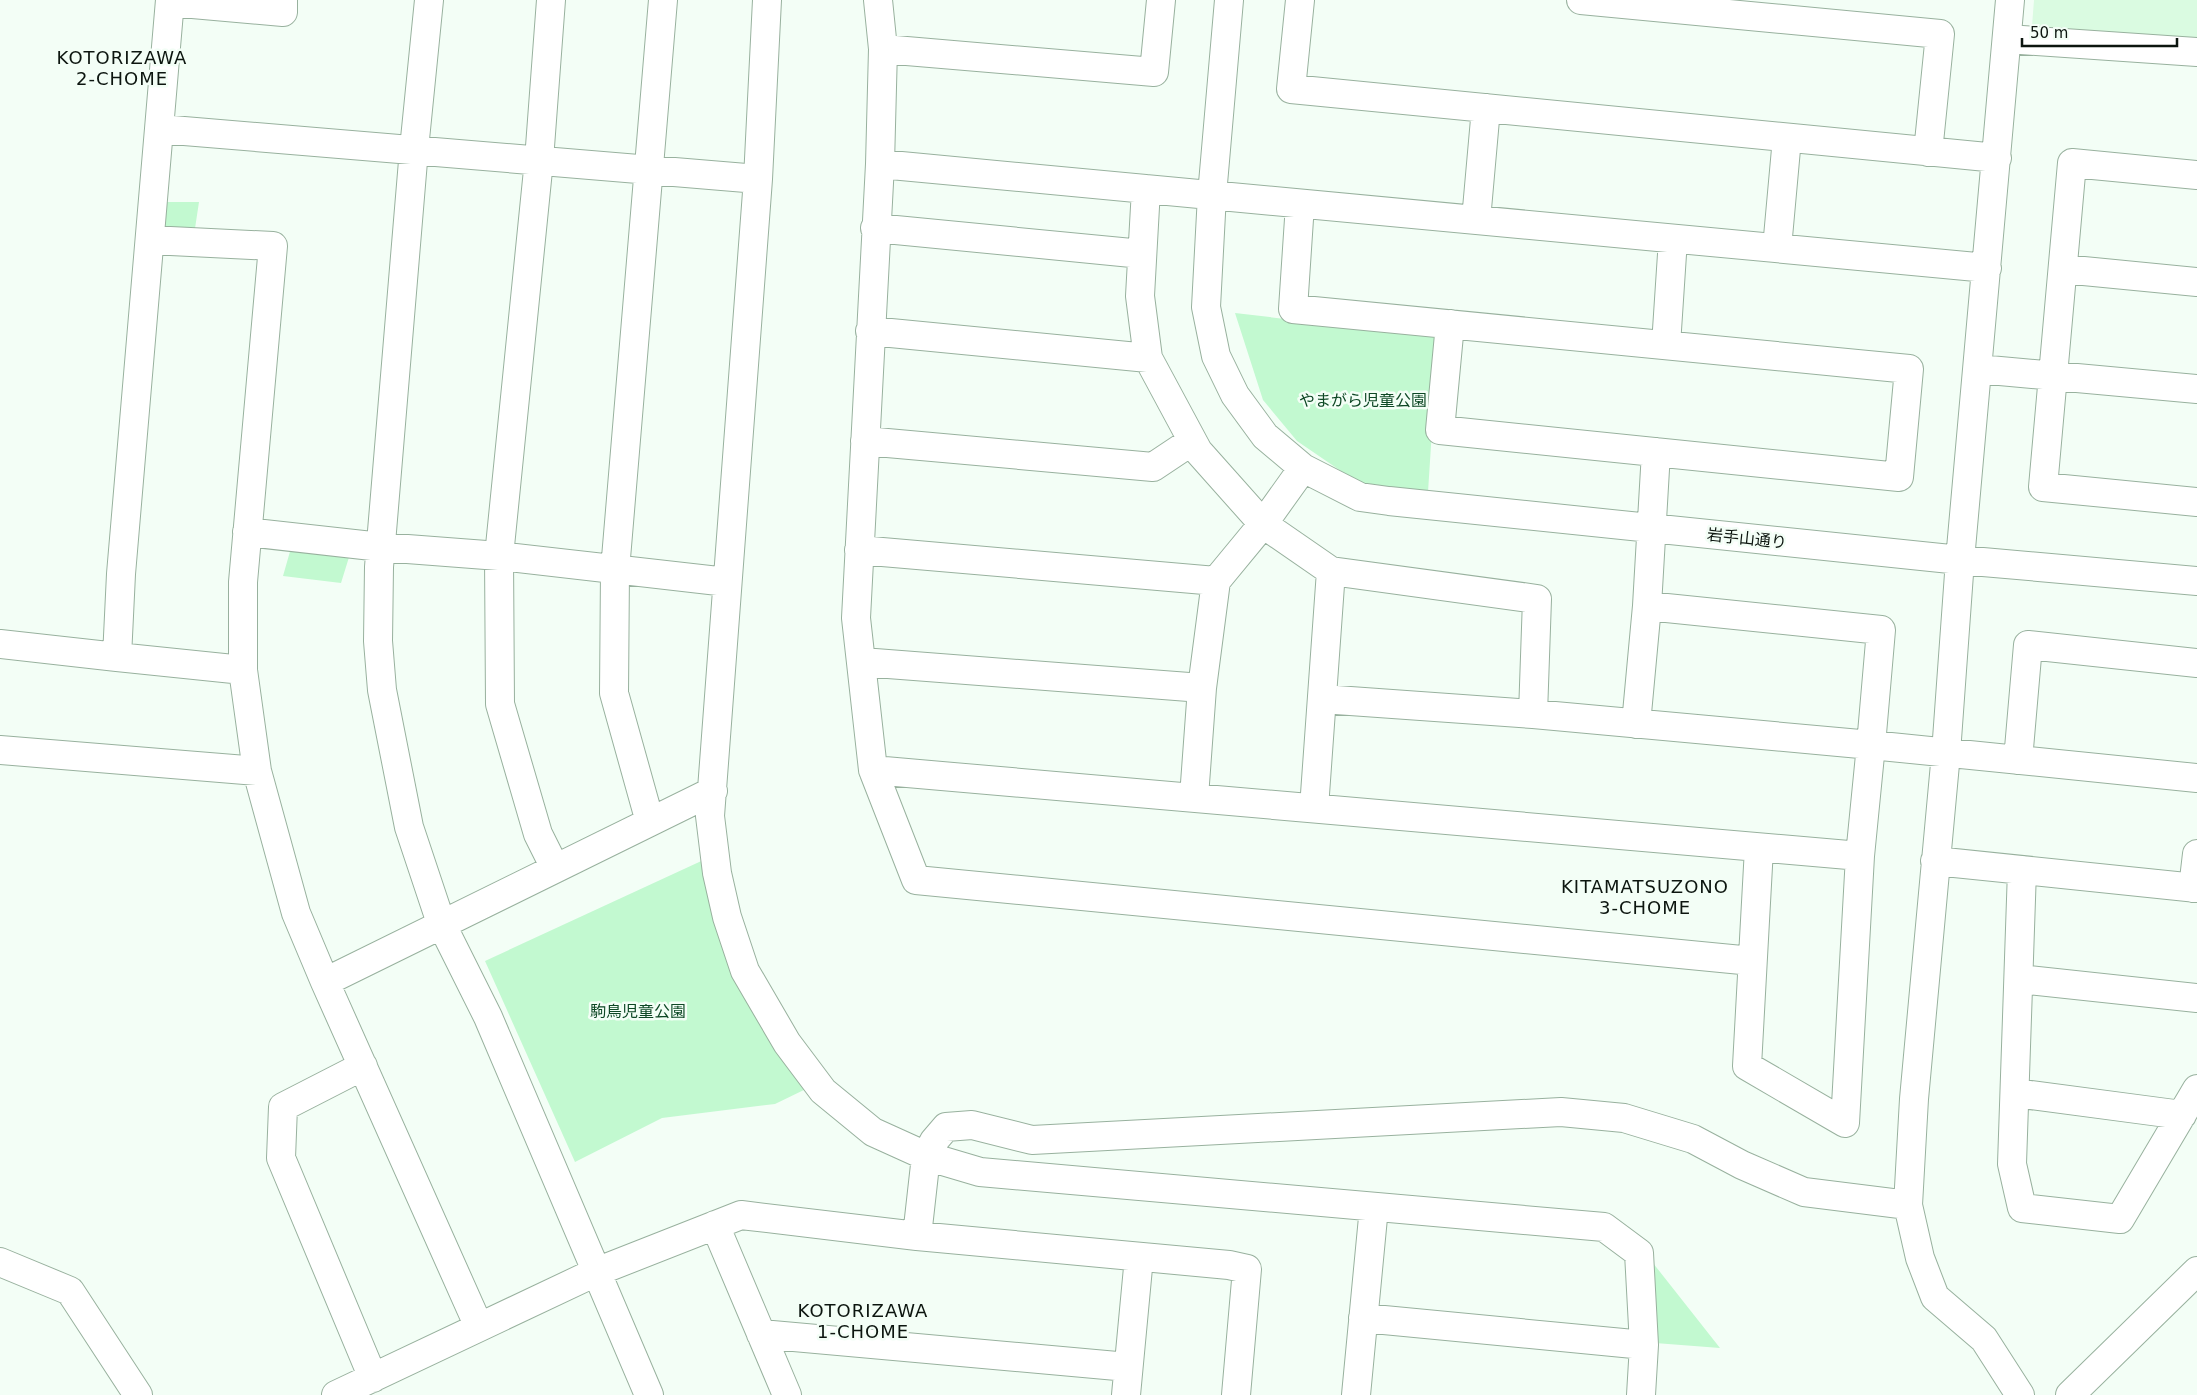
<svg xmlns="http://www.w3.org/2000/svg" width="2197" height="1395" font-family="'DejaVu Sans','Noto Sans JP',sans-serif">
<style>
.built{fill:#dafbe1}
.green{fill:#c2f9d0}
.lines{fill:none;stroke-linecap:round;stroke-linejoin:round}
.minor-casing{stroke:#98b19e;stroke-width:30}
.minor{stroke:#fff;stroke-width:28}
.labels{text-anchor:middle;stroke-width:5;stroke-linejoin:round;paint-order:stroke}
.park-label{font-size:16px;fill:#0e4825;stroke:#f3fef6}
.street-label{font-size:16px;fill:#0c150f;stroke:#f3fef6}
.neighbourhood-label{font-size:18px;letter-spacing:1px;fill:#0c150f;stroke:#f3fef6}
</style>
<rect width="100%" height="100%" fill="#f3fef6"/>
<path class="built" d="M 2034,0 L 2197,0 L 2197,41 L 2032,26 Z"/>
<path class="green" d="M 154,202 L 199,202 L 194,235 L 152,233 Z
M 1235,313 L 1438,337 L 1428,492 L 1357,482 L 1297,441 L 1263,400 Z
M 291,548 L 350,554 L 341,583 L 283,576 Z
M 710,857 L 808,1088 L 775,1104 L 662,1118 L 575,1162 L 485,961 Z
M 1649,1258 L 1720,1348 L 1655,1343 Z"/>
<g class="lines">
<g class="minor-casing">
<path id="minor" d="M 170,0 L 121,574 L 117,657 L 243,670 L 257,771 L 296,913 L 325,982 L 713,791
M 429,0 L 414,149 L 379,567 L 378,641 L 382,690 L 409,827 L 441,923 L 488,1017 L 649,1395
M 551,0 L 539,160 L 499,556 L 500,704 L 538,834 L 555,868
M 878,0 L 883,49 L 880,164 L 856,618 L 873,770 L 1860,856 L 1871,745 L 2197,778
M 1229,0 L 1212,195 L 1206,307 L 1216,356 L 1235,395 L 1265,436 L 1303,468 L 1360,497 L 1389,501 L 1960,560 L 2197,581
M 1300,0 L 1291,89 L 1997,158
M 1581,0 L 1940,34 L 1928,152
M 2010,0 L 1960,560 L 1946,753 L 1914,1099 L 1908,1205 L 1920,1258 L 1935,1297 L 1984,1339 L 2020,1395
M 170,2 L 283,12 L 283,0
M 2007,39 L 2197,52
M 883,49 L 1154,72 L 1161,0
M 160,129 L 758,179 L 710,816 L 717,873 L 727,917 L 745,971 L 787,1043 L 823,1091 L 873,1132 L 926,1156 L 980,1172 L 1604,1227 L 1639,1253 L 1644,1345 L 1641,1395
M 880,164 L 1987,268
M 2197,175 L 2072,163 L 2043,487 L 2197,502
M 758,179 L 767,0
M 1146,189 L 1140,296 L 1148,358 L 1198,451 L 1263,524 L 1331,571 L 1537,599 L 1533,714
M 1300,204 L 1293,309 L 1909,369 L 1899,477 L 1440,430 L 1450,324
M 1476,220 L 1486,108
M 875,228 L 1142,254
M 150,240 L 273,246 L 243,582 L 243,670
M 1777,248 L 1787,138
M 2063,269 L 2197,282
M 870,331 L 1148,358
M 1666,345 L 1673,239
M 1978,369 L 2197,389
M 865,441 L 1153,467 L 1192,441
M 247,532 L 381,547 L 499,556 L 727,582
M 859,550 L 1216,581
M 0,644 L 117,657
M 862,662 L 1202,688
M 1322,699 L 1533,714 L 1871,745 L 1881,630 L 1647,606
M 1636,724 L 1647,606 L 1656,452
M 0,750 L 257,771
M 2018,760 L 2028,645 L 2197,663
M 873,770 L 916,880 L 1752,961
M 1194,797 L 1202,688 L 1216,581 L 1263,524 L 1303,468
M 1314,808 L 1331,571
M 650,822 L 614,693 L 615,570 L 663,0
M 1759,848 L 1747,1066 L 1845,1123 L 1860,856
M 1935,861 L 2197,888
M 2022,870 L 2012,1164 L 2022,1208 L 2120,1219 L 2197,1089
M 2193,888 L 2197,854
M 2019,979 L 2197,998
M 325,982 L 479,1327
M 363,1066 L 283,1107 L 281,1158 L 373,1378
M 2015,1093 L 2182,1115
M 715,1225 L 787,1395
M 917,1236 L 926,1156 L 934,1141 L 946,1127 L 972,1125 L 1032,1140 L 1561,1112 L 1624,1118 L 1693,1139 L 1742,1165 L 1804,1192 L 1908,1205
M 0,1262 L 70,1291 L 138,1395
M 1363,1318 L 1644,1345
M 761,1334 L 1128,1367
M 336,1395 L 596,1272 L 741,1215 L 917,1236 L 1229,1265 L 1247,1269 L 1236,1395
M 1126,1395 L 1139,1257
M 1356,1395 L 1374,1207
M 2070,1395 L 2197,1271"/>
</g>
<use href="#minor" class="minor"/>
</g>
<g class="labels">
<g class="park-label">
<text x="1363" y="406">やまがら児童公園</text>
<text x="638" y="1017">駒鳥児童公園</text>
</g>
<g class="street-label">
<text transform="translate(1747 538) rotate(6)" y="6">岩手山通り</text>
</g>
<g class="neighbourhood-label">
<text x="122" y="64">KOTORIZAWA<tspan x="122" dy="21">2-CHOME</tspan></text>
<text x="1645" y="893">KITAMATSUZONO<tspan x="1645" dy="21">3-CHOME</tspan></text>
<text x="863" y="1317">KOTORIZAWA<tspan x="863" dy="21">1-CHOME</tspan></text>
</g>
</g>
<path d="M2022 38v8h155v-8" fill="none" stroke="#0c150f" stroke-width="2.5"/>
<text x="2030" y="38" font-size="15" fill="#0c150f" stroke="#f3fef6" stroke-width="4" paint-order="stroke">50 m</text>
</svg>
